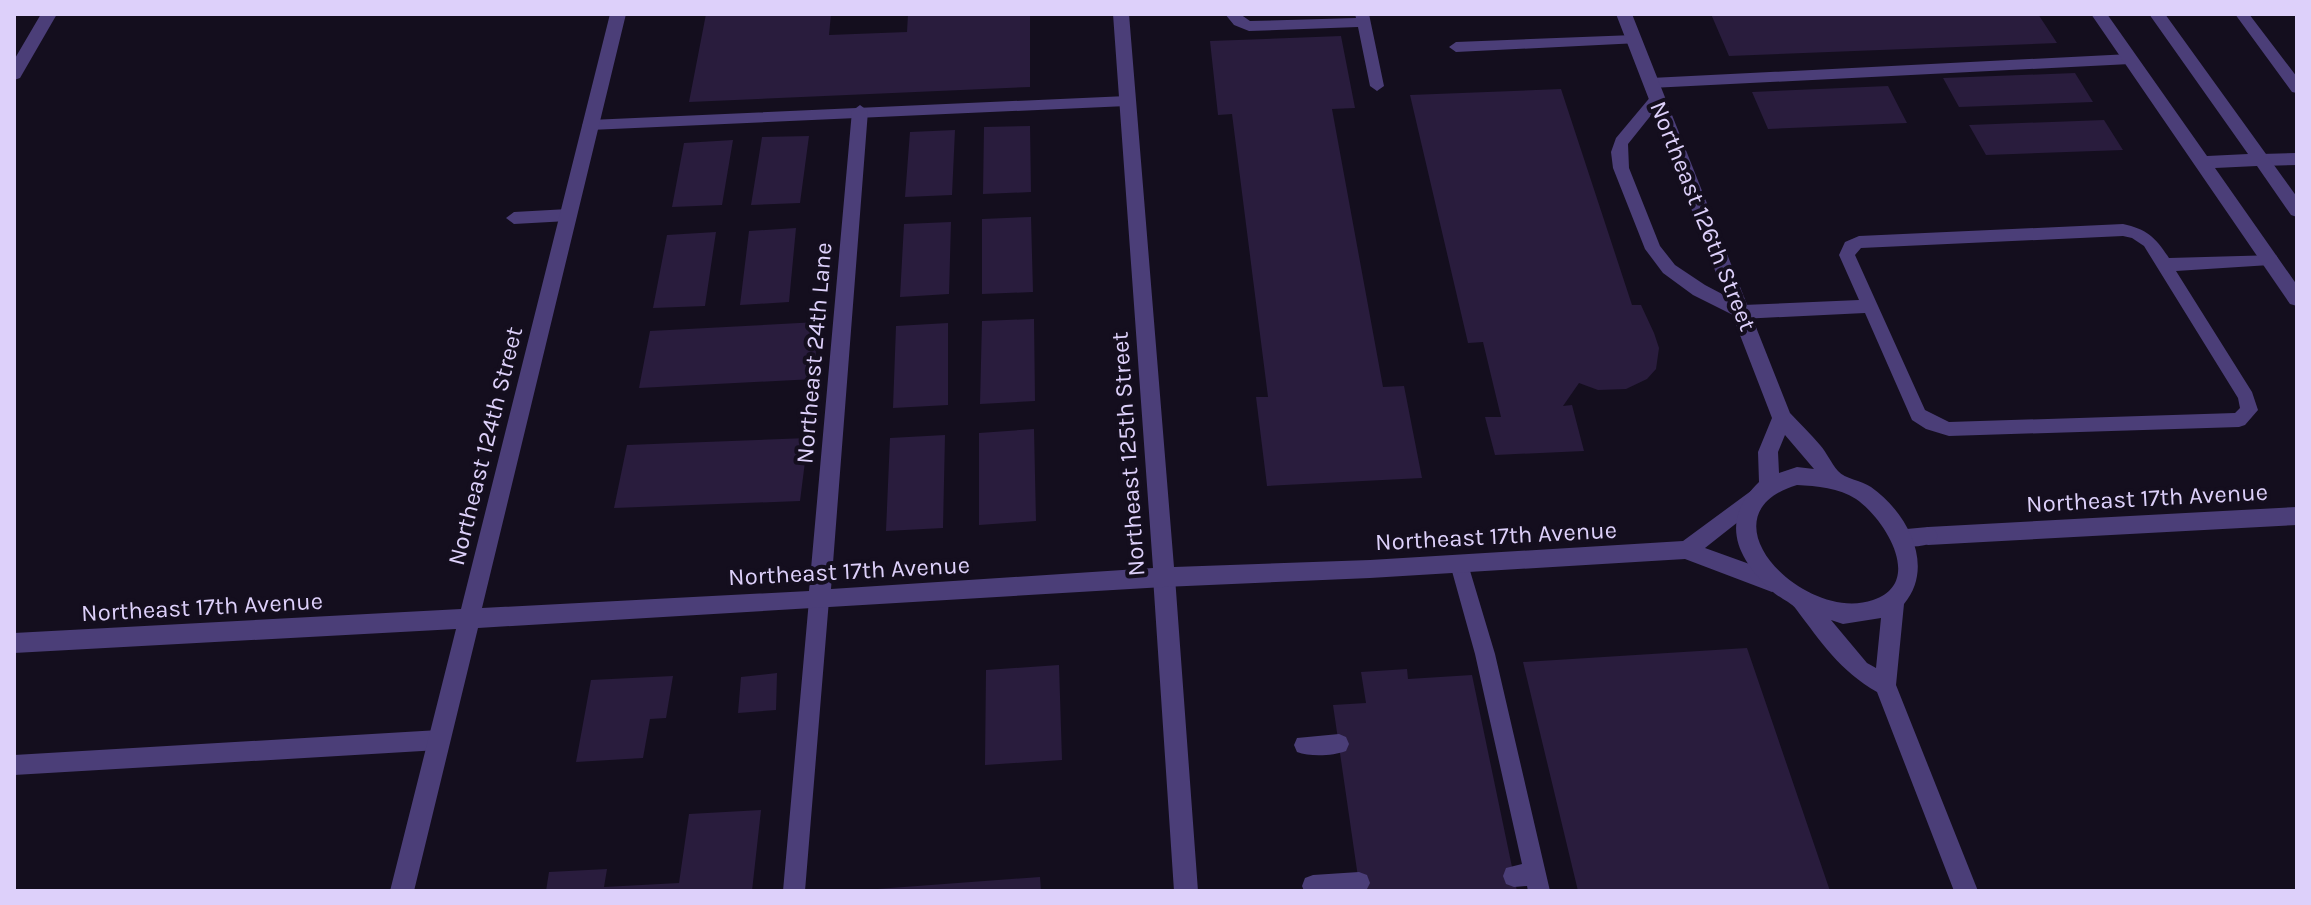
<svg xmlns="http://www.w3.org/2000/svg" width="2311" height="905" font-family="Karla,sans-serif">
<style>
.building{fill:#291c3d}
.lines{fill:none;stroke-linecap:round;stroke-linejoin:round}
.service{fill:#4b3e78;fill-rule:evenodd}
.pedestrian{fill:#4b3e78;fill-rule:evenodd}
.minor{fill:#4b3e78;fill-rule:evenodd}
.tertiary{fill:#4b3e78;fill-rule:evenodd}
.labels{text-anchor:middle;stroke-width:8;stroke-linejoin:round;paint-order:stroke}
.street-label{font-size:24px;fill:#ddd0fa;stroke:#140e1e}
</style>
<rect width="100%" height="100%" fill="#140e1e"/>
<path class="building" d="M 706,14 L 831,14 L 829,35 L 907,32 L 908,14 L 1030,14 L 1030,87 L 689,102 Z
M 1711,14 L 2038,14 L 2057,43 L 1729,56 Z
M 1341,36 L 1355,108 L 1332,109 L 1383,387 L 1404,386 L 1422,478 L 1267,486 L 1256,397 L 1268,397 L 1232,114 L 1218,115 L 1210,41 Z
M 2075,73 L 2093,102 L 1959,107 L 1943,78 Z
M 1888,86 L 1907,123 L 1768,129 L 1752,92 Z
M 1561,89 L 1632,305 L 1641,305 L 1654,333 L 1659,348 L 1656,369 L 1647,379 L 1626,389 L 1598,390 L 1579,383 L 1563,406 L 1572,405 L 1584,451 L 1495,455 L 1485,417 L 1501,417 L 1483,342 L 1468,343 L 1410,95 Z
M 2104,120 L 2123,150 L 1986,155 L 1969,125 Z
M 1030,126 L 1031,192 L 983,194 L 984,127 Z
M 955,130 L 952,195 L 905,197 L 910,132 Z
M 809,136 L 800,203 L 751,205 L 762,137 Z
M 733,140 L 722,205 L 672,207 L 684,143 Z
M 1031,217 L 1033,292 L 982,294 L 982,219 Z
M 951,222 L 949,294 L 900,297 L 904,224 Z
M 796,228 L 789,302 L 740,305 L 749,231 Z
M 716,232 L 705,306 L 653,308 L 667,235 Z
M 1034,319 L 1035,401 L 980,404 L 982,321 Z
M 818,322 L 814,379 L 639,388 L 650,331 Z
M 948,323 L 948,405 L 893,408 L 896,326 Z
M 1034,429 L 1036,521 L 979,525 L 979,433 Z
M 945,435 L 943,528 L 886,531 L 890,438 Z
M 808,438 L 800,501 L 614,508 L 627,445 Z
M 1747,648 L 1830,891 L 1578,891 L 1523,662 Z
M 1059,665 L 1062,760 L 985,765 L 986,670 Z
M 1407,669 L 1408,679 L 1472,675 L 1517,891 L 1360,891 L 1333,705 L 1366,703 L 1361,672 Z
M 777,673 L 776,710 L 738,713 L 741,677 Z
M 673,676 L 666,718 L 650,719 L 643,758 L 576,762 L 591,680 Z
M 761,810 L 752,891 L 546,891 L 549,872 L 607,869 L 604,887 L 679,883 L 689,814 Z
M 1040,877 L 1041,891 L 878,891 L 877,889 Z"/>
<g class="lines">
<path class="service" d="M 1225,14 L 1240,14 L 1250,21 L 1356,18 L 1355,14 L 1369,14 L 1384,86 L 1377,91 L 1370,86 L 1358,27 L 1249,31 L 1234,25 Z
M 2235,14 L 2249,14 L 2297,77 L 2297,93 L 2292,92 Z
M 1634,35 L 1639,37 L 1639,43 L 1456,52 L 1449,47 L 1456,42 Z
M 2130,54 L 2137,59 L 2130,64 L 1651,88 L 1644,83 L 1651,78 Z
M 1657,94 L 1664,99 L 1628,144 L 1629,168 L 1660,246 L 1675,265 L 1705,285 L 1743,305 L 1859,300 L 1839,255 L 1845,242 L 1859,236 L 2123,224 C 2147,229 2156,238 2169,258 L 2276,255 L 2278,259 L 2276,263 L 2270,265 L 2176,271 L 2252,392 L 2258,410 L 2245,425 L 2239,427 L 1949,436 L 1926,429 L 1912,420 L 1865,313 L 1741,319 L 1693,295 L 1663,273 L 1645,249 L 1613,168 L 1611,152 L 1616,138 L 1652,95 ZM 2123,236 L 2132,238 L 2144,246 L 2238,398 L 2240,408 L 2235,413 L 1949,422 L 1925,410 L 1855,255 L 1861,248 Z
M 1127,96 L 1134,101 L 1127,106 L 590,130 L 582,125 L 590,120 Z
M 2297,153 L 2297,165 L 2261,166 L 2253,160 L 2261,154 Z
M 568,209 L 576,215 L 568,221 L 514,224 L 506,218 L 514,212 Z
M 1459,556 L 1466,558 L 1468,564 L 1495,654 L 1550,891 L 1528,891 L 1527,886 L 1514,887 L 1506,884 L 1503,876 L 1506,868 L 1522,864 L 1475,654 L 1450,564 L 1452,558 Z
M 819,591 L 826,594 L 829,600 L 805,891 L 783,891 L 809,600 L 812,594 Z
M 439,730 L 446,733 L 449,740 L 446,747 L 439,750 L 14,775 L 14,755 Z
M 1339,734 L 1346,737 L 1349,744 L 1346,751 C 1333,756 1310,757 1297,752 L 1294,745 L 1297,738 Z
M 1359,872 L 1367,875 L 1370,883 L 1366,891 L 1304,891 L 1302,886 L 1305,878 L 1313,875 Z"/>
<path class="pedestrian" d="M 2297,507 L 2297,525 L 1928,545 L 1921,542 L 1918,536 L 1921,530 L 1928,527 Z
M 1164,567 L 1172,570 L 1175,577 L 1198,891 L 1174,891 L 1153,577 L 1156,570 Z"/>
<path class="minor" d="M 41,14 L 57,14 L 20,78 L 14,80 L 14,60 Z
M 610,14 L 626,14 L 482,608 L 809,591 L 852,111 L 860,105 L 868,111 L 831,589 L 1153,568 L 1113,14 L 1129,14 L 1174,567 L 1370,560 L 1683,541 L 1755,488 L 1762,491 L 1765,497 L 1762,503 L 1705,548 L 1780,575 L 1783,582 L 1780,589 L 1772,592 L 1685,559 L 1370,578 L 1164,587 L 478,628 L 414,891 L 390,891 L 456,629 L 14,653 L 14,633 L 461,609 Z
M 2091,14 L 2107,14 L 2207,156 L 2248,154 L 2149,14 L 2165,14 L 2297,197 L 2297,217 L 2291,215 L 2257,166 L 2215,168 L 2297,285 L 2297,306 L 2290,304 Z
M 1928,527 L 1935,530 L 1938,536 L 1935,542 C 1923,547 1908,548 1896,544 L 1893,537 L 1896,530 Z"/>
<path class="tertiary" d="M 1616,14 L 1632,14 L 1790,413 C 1800,424 1811,434 1820,445 C 1827,453 1831,463 1838,471 C 1845,479 1861,480 1871,487 C 1907,512 1936,566 1904,604 L 1896,685 L 1978,891 L 1954,891 L 1877,692 C 1840,671 1821,642 1796,609 C 1791,602 1779,598 1772,591 C 1735,557 1720,520 1759,482 L 1758,452 L 1772,418 ZM 1785,435 L 1814,469 L 1797,467 L 1779,473 L 1778,452 ZM 1797,485 C 1817,486 1839,488 1856,499 C 1885,519 1925,583 1873,600 C 1804,624 1697,515 1797,485 ZM 1881,618 L 1876,668 L 1867,663 L 1831,620 L 1843,624 Z"/>
</g>
<g class="labels">
<g class="street-label">
<text transform="translate(1703 216) rotate(68)" y="8">Northeast 126th Street</text>
<text transform="translate(814 353) rotate(-85)" y="8">Northeast 24th Lane</text>
<text transform="translate(485 446) rotate(-76)" y="8">Northeast 124th Street</text>
<text transform="translate(1128 454) rotate(-94)" y="8">Northeast 125th Street</text>
<text transform="translate(2147 498) rotate(-3)" y="8">Northeast 17th Avenue</text>
<text transform="translate(1496 536) rotate(-3)" y="8">Northeast 17th Avenue</text>
<text transform="translate(849 571) rotate(-3)" y="8">Northeast 17th Avenue</text>
<text transform="translate(202 607) rotate(-3)" y="8">Northeast 17th Avenue</text>
</g>
</g>
<rect width="2311" height="905" fill="none" stroke="#ddd0fa" stroke-width="32"/>
</svg>
